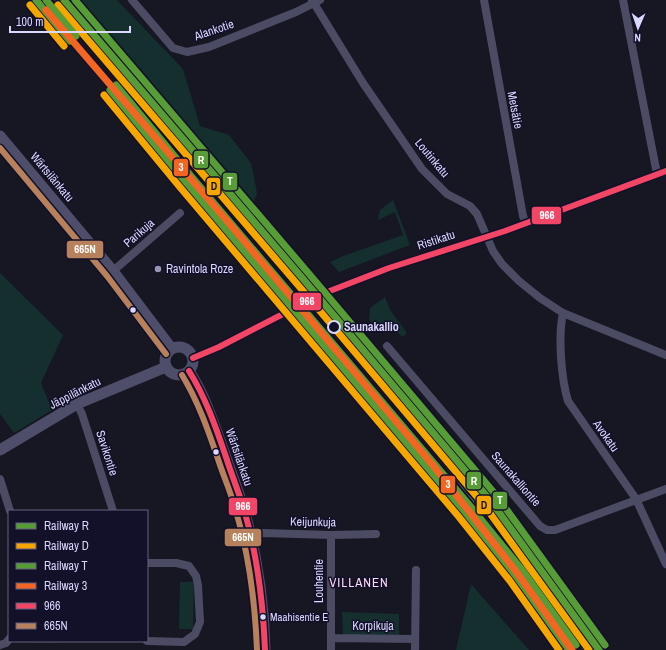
<svg xmlns="http://www.w3.org/2000/svg" width="666" height="650" font-family="'Archivo Narrow',sans-serif">
<style>
.green{fill:#142f2e}
.lines{fill:none;stroke-linecap:round;stroke-linejoin:round}
.street{stroke:#4b4b64;stroke-width:8}
.secondary{stroke:#4e4e6a;stroke-width:11}
.rail-casing{stroke:#445c6c;stroke-width:4}
.rail{stroke:#131029;stroke-width:2.5;stroke-dasharray:8;stroke-linecap:butt}
.bus-1-casing{stroke:#131029;stroke-width:9}
.bus-2-casing{stroke:#131029;stroke-width:9}
.bus-1{stroke:#f34667;stroke-width:6}
.bus-2{stroke:#b6815c;stroke-width:6}
.rail-1-casing{stroke:#131029;stroke-width:10}
.rail-2-casing{stroke:#131029;stroke-width:10}
.rail-3-casing{stroke:#131029;stroke-width:10}
.rail-4-casing{stroke:#131029;stroke-width:10}
.rail-1{stroke:#589c38;stroke-width:7}
.rail-2{stroke:#f7a600;stroke-width:7}
.rail-3{stroke:#589c38;stroke-width:7}
.rail-4{stroke:#f26522;stroke-width:7}
.poi-dot{fill:#9694b2;stroke:#131029;stroke-width:1.5}
.bus-dot{fill:#dbd8ff;stroke:#131029;stroke-width:1.5}
.stop-dot{fill:#131029;stroke:#dbd8ff;stroke-width:2}
.labels{text-anchor:middle;stroke-width:3;stroke-linejoin:round;paint-order:stroke}
.bus-label{font-size:11px;fill:#dbd8ff;stroke:#131029;text-anchor:start}
.street-label{font-size:12px;fill:#dbd8ff;stroke:#131029}
.poi-label{font-size:12px;fill:#dbd8ff;stroke:#131029;text-anchor:start}
.stop-label{font-size:12px;font-weight:bold;fill:#dbd8ff;stroke:#131029;text-anchor:start}
.neighbourhood-label{font-size:13px;letter-spacing:1px;fill:#ffdaf3;stroke:#131029}
.line-badge{stroke:#131029;stroke-width:1.5}
.badge-label{font-size:11px;text-anchor:middle;font-weight:bold;fill:#fff}
.pale-badge-label{font-size:11px;text-anchor:middle;font-weight:bold;fill:#111}
</style>
<rect width="100%" height="100%" fill="#171623"/>
<path class="green" d="M 79,0 L 117,0 L 183,69 L 200,126 L 229,135 L 251,163 L 257,193 L 253,204 L 210,151 Z
M 393,200 L 410,245 L 339,272 L 330,262 L 343,256 L 403,235 L 395,212 L 378,220 L 380,210 Z
M 0,273 L 63,335 L 41,383 L 52,410 L 14,433 L 0,414 Z
M 385,297 L 390,310 L 407,333 L 403,337 C 393,329 390,323 378,330 L 369,320 L 370,308 Z
M 180,582 L 194,582 L 193,629 L 179,629 Z
M 471,584 L 529,650 L 456,650 Z
M 342,612 L 399,614 L 399,636 L 343,635 Z
M 15,641 L 61,641 L 61,643 L 15,642 Z"/>
<g class="lines">
<path class="street" d="M 132,0 L 173,48 L 187,52 L 209,47 L 296,12 L 320,0
M 312,0 L 363,83 L 422,169 L 447,194 L 470,206 L 477,214 L 493,251 L 502,264 L 519,281 L 540,298 L 563,313 L 666,355
M 484,0 L 523,216 L 526,224
M 623,0 L 657,174
M 113,271 L 180,213
M 563,313 C 558,336 561,378 568,401 L 636,499 L 666,564
M 387,346 L 540,526 L 547,530 L 555,530 L 666,489
M 193,358 L 219,347 L 322,294 L 389,268 L 505,231 L 666,171
M 77,404 L 82,414 L 113,511
M 0,479 L 10,511
M 250,534 L 264,533 L 331,535 L 376,534
M 331,535 L 331,650
M 147,563 L 176,563 L 189,566 L 196,576 L 198,585 L 200,622 L 195,634 L 184,642 L 147,641
M 331,638 L 415,639
M 0,645 L 6,643 L 9,639
M 415,650 L 416,570"/>
<path class="secondary" d="M 0,136 L 113,271 L 172,349
M165 361a14 14 0 1 1 28 0a14 14 0 1 1-28 0Z
M 189,371 C 205,395 213,422 223,449 C 229,467 236,485 242,503 C 256,550 264,601 265,650
M 0,450 L 77,404 L 166,367"/>
<g class="rail-casing">
<path id="rail" d="M 52,0 L 296,285 L 441,458 L 527,568 L 585,650"/>
</g>
<use href="#rail" class="rail"/>
<g class="bus-1-casing">
<path id="bus-1" d="M 193,358 L 219,347 L 322,294 L 389,268 L 505,231 L 666,171
M 189,371 C 206,398 216,428 226,457 C 231,473 237,488 242,503 C 257,551 263,600 265,650"/>
</g>
<g class="bus-2-casing">
<path id="bus-2" d="M 0,148 L 107,276 L 166,354
M 182,375 C 198,401 208,430 218,459 C 223,475 230,490 234,505 C 249,552 255,601 257,650"/>
</g>
<use href="#bus-1" class="bus-1"/>
<use href="#bus-2" class="bus-2"/>
<g class="rail-1-casing">
<path id="rail-1" d="M 36,0 L 70,41
M 64,0 L 304,280 L 490,500 L 599,650
M 110,90 L 185,181 L 465,512 L 516,576 L 569,650"/>
</g>
<g class="rail-2-casing">
<path id="rail-2" d="M 30,5 L 64,46
M 58,5 L 298,285 L 484,505 L 589,650
M 104,95 L 179,186 L 459,517 L 510,581 L 559,650"/>
</g>
<g class="rail-3-casing">
<path id="rail-3" d="M 46,0 L 76,36
M 75,0 L 310,275 L 496,495 L 605,645
M 116,85 L 191,176 L 471,507 L 523,571 L 576,645"/>
</g>
<g class="rail-4-casing">
<path id="rail-4" d="M 46,10 L 228,222 L 432,464 L 518,574 L 572,650"/>
</g>
<use href="#rail-1" class="rail-1"/>
<use href="#rail-2" class="rail-2"/>
<use href="#rail-3" class="rail-3"/>
<use href="#rail-4" class="rail-4"/>
</g>
<circle class="poi-dot" cx="158" cy="269" r="4"/>
<g class="bus-dot">
<circle cx="133" cy="310" r="3.5"/>
<circle cx="216" cy="452" r="3.5"/>
<circle cx="263" cy="617" r="3.5"/>
</g>
<circle class="stop-dot" cx="334" cy="327" r="6"/>
<g class="labels">
<g class="bus-label">
<text x="270" y="621">Maahisentie E</text>
</g>
<g class="street-label">
<text transform="translate(214 30) rotate(-19)" y="4">Alankotie</text>
<text transform="translate(515 110) rotate(79)" y="4">Metsätie</text>
<text transform="translate(432 158) rotate(50)" y="4">Loutinkatu</text>
<text transform="translate(52 177) rotate(50)" y="4">Wärtsilänkatu</text>
<text transform="translate(139 233) rotate(-41)" y="4">Parikuja</text>
<text transform="translate(436 240) rotate(-18)" y="4">Ristikatu</text>
<text transform="translate(75 393) rotate(-27)" y="4">Jäppilänkatu</text>
<text transform="translate(606 436) rotate(55)" y="4">Avokatu</text>
<text transform="translate(107 453) rotate(72)" y="4">Savikontie</text>
<text transform="translate(239 457) rotate(71)" y="4">Wärtsilänkatu</text>
<text transform="translate(516 479) rotate(49)" y="4">Saunakalliontie</text>
<text transform="translate(313 522) rotate(1)" y="4">Keijunkuja</text>
<text transform="translate(319 581) rotate(-90)" y="4">Louhentie</text>
<text x="373" y="630">Korpikuja</text>
</g>
<g class="poi-label">
<text x="166" y="273">Ravintola Roze</text>
</g>
<g class="stop-label">
<text x="344" y="331">Saunakallio</text>
</g>
<g class="neighbourhood-label">
<text x="359" y="587">VILLANEN</text>
</g>
</g>
<g class="line-badge">
<rect x="193" y="150" width="16" height="19" rx="4" fill="#589c38"/>
<rect x="173" y="158" width="16" height="19" rx="4" fill="#f26522"/>
<rect x="222" y="172" width="16" height="19" rx="4" fill="#589c38"/>
<rect x="206" y="177" width="15" height="19" rx="4" fill="#f7a600"/>
<rect x="531" y="206" width="31" height="19" rx="4" fill="#f34667"/>
<rect x="66" y="240" width="38" height="19" rx="4" fill="#b6815c"/>
<rect x="292" y="292" width="30" height="19" rx="4" fill="#f34667"/>
<rect x="466" y="471" width="16" height="19" rx="4" fill="#589c38"/>
<rect x="440" y="475" width="16" height="19" rx="4" fill="#f26522"/>
<rect x="492" y="491" width="16" height="19" rx="4" fill="#589c38"/>
<rect x="476" y="495" width="16" height="20" rx="4" fill="#f7a600"/>
<rect x="228" y="497" width="30" height="19" rx="4" fill="#f34667"/>
<rect x="224" y="528" width="38" height="19" rx="4" fill="#b6815c"/>
</g>
<g class="badge-label">
<text x="201" y="164">R</text>
<text x="181" y="171">3</text>
<text x="230" y="185">T</text>
<text x="547" y="219">966</text>
<text x="85" y="253">665N</text>
<text x="307" y="305">966</text>
<text x="474" y="485">R</text>
<text x="448" y="488">3</text>
<text x="500" y="504">T</text>
<text x="243" y="510">966</text>
<text x="243" y="541">665N</text>
</g>
<g class="pale-badge-label">
<text x="214" y="190">D</text>
<text x="484" y="509">D</text>
</g>
<rect x="8" y="510" width="140" height="132" fill="#131029" stroke="#63607f"/>
<rect x="16" y="523" width="20" height="6" fill="#589c38" stroke="#63607f"/>
<text x="44" y="530" font-size="12" fill="#dbd8ff">Railway R</text>
<rect x="16" y="543" width="20" height="6" fill="#f7a600" stroke="#63607f"/>
<text x="44" y="550" font-size="12" fill="#dbd8ff">Railway D</text>
<rect x="16" y="563" width="20" height="6" fill="#589c38" stroke="#63607f"/>
<text x="44" y="570" font-size="12" fill="#dbd8ff">Railway T</text>
<rect x="16" y="583" width="20" height="6" fill="#f26522" stroke="#63607f"/>
<text x="44" y="590" font-size="12" fill="#dbd8ff">Railway 3</text>
<rect x="16" y="603" width="20" height="6" fill="#f34667" stroke="#63607f"/>
<text x="44" y="610" font-size="12" fill="#dbd8ff">966</text>
<rect x="16" y="623" width="20" height="6" fill="#b6815c" stroke="#63607f"/>
<text x="44" y="630" font-size="12" fill="#dbd8ff">665N</text>
<g transform="translate(638 28) rotate(182)" stroke="#131029" stroke-width="3" paint-order="stroke">
<path d="M0-3L7 15L0 10L-7 15Z" fill="#dbd8ff"/>
<text y="-6" font-size="11" font-weight="bold" text-anchor="middle" fill="#dbd8ff">N</text>
</g>
<path d="M10 26v6h120v-6" fill="none" stroke="#dbd8ff" stroke-width="2"/>
<text x="16" y="26" font-size="12" fill="#dbd8ff" stroke="#131029" stroke-width="3" paint-order="stroke">100 m</text>
</svg>
